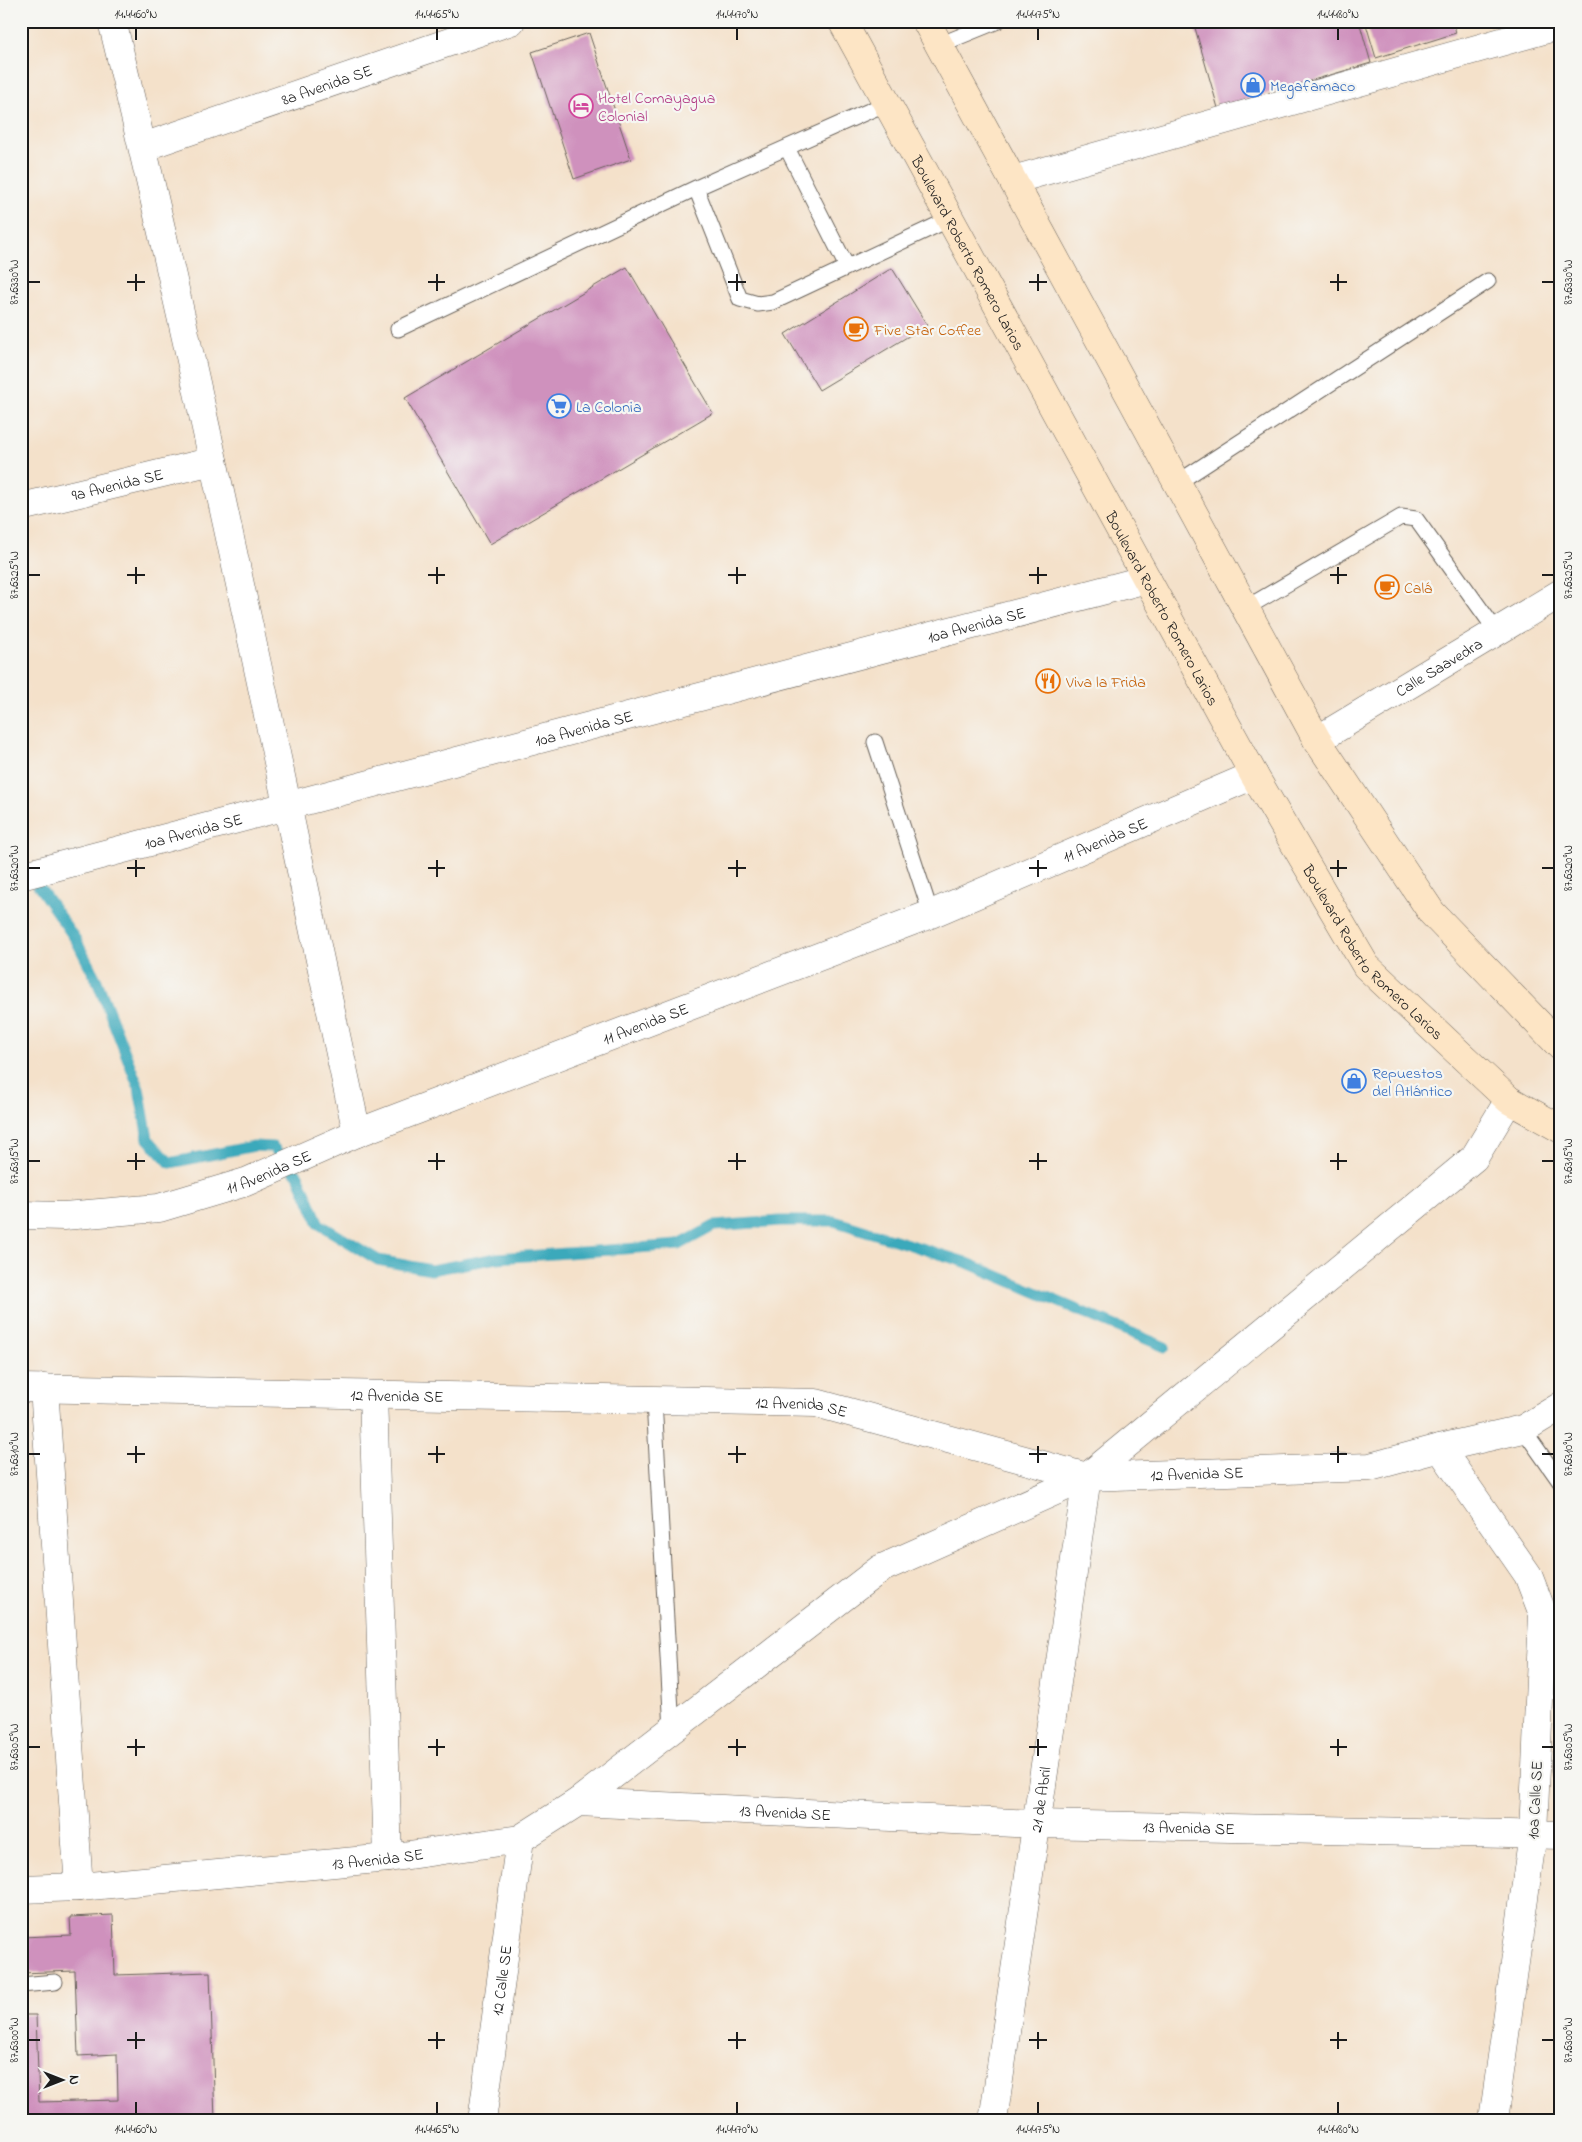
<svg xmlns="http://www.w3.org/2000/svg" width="1582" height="2142" font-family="'Indie Flower',sans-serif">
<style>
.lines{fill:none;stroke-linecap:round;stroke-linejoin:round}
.stream{stroke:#3ba9bb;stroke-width:11}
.building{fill:#cf91bd}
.lane-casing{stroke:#686159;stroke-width:17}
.street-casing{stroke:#686159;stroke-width:29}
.secondary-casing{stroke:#686159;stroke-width:29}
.lane{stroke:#fff;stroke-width:15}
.street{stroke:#fff;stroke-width:28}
.secondary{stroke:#fde5c5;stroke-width:28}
.ticks{fill:none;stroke:#1c1c1c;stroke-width:2}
.labels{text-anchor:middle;stroke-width:4.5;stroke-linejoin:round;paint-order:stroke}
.street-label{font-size:16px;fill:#1c1c1c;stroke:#f6f6f2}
.shop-label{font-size:16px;fill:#366cbe;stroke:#f6f6f2;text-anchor:start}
.hotel-label{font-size:16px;fill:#b23c85;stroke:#f6f6f2;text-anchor:start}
.food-label{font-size:16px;fill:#c56008;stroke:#f6f6f2;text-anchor:start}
.neatline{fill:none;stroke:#1c1c1c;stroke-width:2}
.ticks-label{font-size:12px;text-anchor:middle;fill:#1c1c1c}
</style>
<rect width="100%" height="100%" fill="#f6f6f2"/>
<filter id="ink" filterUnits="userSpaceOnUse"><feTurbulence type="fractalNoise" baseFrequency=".02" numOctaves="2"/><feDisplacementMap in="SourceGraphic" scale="10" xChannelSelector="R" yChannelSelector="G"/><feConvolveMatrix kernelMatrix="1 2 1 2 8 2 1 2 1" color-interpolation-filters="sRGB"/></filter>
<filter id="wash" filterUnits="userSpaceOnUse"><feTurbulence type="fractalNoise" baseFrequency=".0096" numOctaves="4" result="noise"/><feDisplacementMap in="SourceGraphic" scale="20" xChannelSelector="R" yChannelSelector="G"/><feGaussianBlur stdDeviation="1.12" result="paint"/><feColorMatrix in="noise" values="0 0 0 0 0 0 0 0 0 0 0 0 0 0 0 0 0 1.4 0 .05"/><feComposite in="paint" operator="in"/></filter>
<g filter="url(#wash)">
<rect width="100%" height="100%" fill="#f4e1ca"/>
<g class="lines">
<path class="stream" d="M 30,874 L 76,940 L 97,981 L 139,1088 L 148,1139 L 170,1163 L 254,1146 L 273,1147 L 298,1175 L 319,1224 L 378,1260 L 431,1270 L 497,1258 L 679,1245 L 714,1226 L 780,1221 L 834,1221 L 965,1262 L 1165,1347"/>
</g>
<g id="blocks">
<path class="building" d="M 1193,21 L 1359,21 L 1371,63 L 1218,108 Z
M 1365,21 L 1453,21 L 1456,33 L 1376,58 Z
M 589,33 L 631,159 L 574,179 L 532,52 Z
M 627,267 L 713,413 L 490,544 L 405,398 Z
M 892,268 L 927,325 L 819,390 L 785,334 Z
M 113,1915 L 115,1975 L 210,1972 L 215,2121 L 21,2121 L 21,2015 L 36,2015 L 39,2102 L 118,2100 L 117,2054 L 78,2056 L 75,1971 L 21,1973 L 21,1937 L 71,1935 L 70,1917 Z"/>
</g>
</g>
<g filter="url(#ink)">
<use href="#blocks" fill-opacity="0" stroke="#686159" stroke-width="1"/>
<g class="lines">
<g class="lane-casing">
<path id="lane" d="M 939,45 L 998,21
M 787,148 L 847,267
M 696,188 L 740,299 L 758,304 L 773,302 L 950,219
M 398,329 L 696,188 L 887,103
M 1177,483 L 1488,281
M 1246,608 L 1401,517 L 1416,519 L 1497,632
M 875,742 L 931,914
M 654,1400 L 672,1730
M 1523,1429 L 1561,1483
M 21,1985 L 55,1982"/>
</g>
<g class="street-casing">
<g id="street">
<path d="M 112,21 C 202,390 277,762 357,1133"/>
<path id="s1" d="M 143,147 L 511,21"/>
<path d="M 1013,180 L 1561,25"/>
<path id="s2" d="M 21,507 L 213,461"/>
<path id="s3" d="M 1317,740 L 1561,593"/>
<path id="s4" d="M 21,876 L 1147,579"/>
<path id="s5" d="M 21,1215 L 64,1216 L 159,1208 L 246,1182 L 357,1133 L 931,914 L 1254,775"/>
<path id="s6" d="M 21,1388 L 816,1403 L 1087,1477 L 1370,1467 L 1440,1448 L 1523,1429 L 1561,1406"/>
<path d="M 44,1388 L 79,1887"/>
<path d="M 373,1395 L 388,1858"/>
<path d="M 1440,1448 L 1528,1575 L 1543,1614 L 1533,1833 L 1493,2121"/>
<path d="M 578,1802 L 880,1569 L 1087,1477 L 1474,1158 L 1509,1100"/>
<path id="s7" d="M 21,1889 L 79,1887 L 388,1858 L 520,1839 L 578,1802 L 1036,1824 L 1561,1835"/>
<path id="s8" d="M 482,2121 L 520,1839"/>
<path id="s9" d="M 993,2121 L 1087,1477"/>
</g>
</g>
<g class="secondary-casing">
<g id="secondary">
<path id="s10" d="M 842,21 L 1254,775 L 1366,966 L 1509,1100 L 1561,1129"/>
<path d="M 926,21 L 1317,740 L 1432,913 L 1561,1047"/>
</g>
</g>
<use href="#lane" class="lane"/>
<use href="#street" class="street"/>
<use href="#secondary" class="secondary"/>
</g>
</g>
<path class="ticks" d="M 136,28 L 136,40M 437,28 L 437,40M 737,28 L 737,40M 1038,28 L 1038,40M 1338,28 L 1338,40M 136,274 L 136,291M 437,274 L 437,291M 737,274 L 737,291M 1038,274 L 1038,291M 1338,274 L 1338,291M 28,282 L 40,282M 127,282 L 145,282M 428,282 L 445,282M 728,282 L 746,282M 1029,282 L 1047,282M 1330,282 L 1347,282M 1542,282 L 1554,282M 136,567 L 136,584M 437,567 L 437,584M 737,567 L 737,584M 1038,567 L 1038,584M 1338,567 L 1338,584M 28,575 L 40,575M 127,575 L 145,575M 428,575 L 445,575M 728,575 L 746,575M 1029,575 L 1047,575M 1330,575 L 1347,575M 1542,575 L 1554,575M 136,860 L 136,877M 437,860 L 437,877M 737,860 L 737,877M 1038,860 L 1038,877M 1338,860 L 1338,877M 28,868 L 40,868M 127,868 L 145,868M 428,868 L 445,868M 728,868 L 746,868M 1029,868 L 1047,868M 1330,868 L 1347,868M 1542,868 L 1554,868M 136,1153 L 136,1170M 437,1153 L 437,1170M 737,1153 L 737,1170M 1038,1153 L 1038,1170M 1338,1153 L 1338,1170M 28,1161 L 40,1161M 127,1161 L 145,1161M 428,1161 L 445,1161M 728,1161 L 746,1161M 1029,1161 L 1047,1161M 1330,1161 L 1347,1161M 1542,1161 L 1554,1161M 136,1446 L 136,1463M 437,1446 L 437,1463M 737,1446 L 737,1463M 1038,1446 L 1038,1463M 1338,1446 L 1338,1463M 28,1454 L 40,1454M 127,1454 L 145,1454M 428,1454 L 445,1454M 728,1454 L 746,1454M 1029,1454 L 1047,1454M 1330,1454 L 1347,1454M 1542,1454 L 1554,1454M 136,1739 L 136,1756M 437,1739 L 437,1756M 737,1739 L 737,1756M 1038,1739 L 1038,1756M 1338,1739 L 1338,1756M 28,1747 L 40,1747M 127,1747 L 145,1747M 428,1747 L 445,1747M 728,1747 L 746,1747M 1029,1747 L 1047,1747M 1330,1747 L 1347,1747M 1542,1747 L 1554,1747M 136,2032 L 136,2049M 437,2032 L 437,2049M 737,2032 L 737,2049M 1038,2032 L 1038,2049M 1338,2032 L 1338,2049M 28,2040 L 40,2040M 127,2040 L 145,2040M 428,2040 L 445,2040M 728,2040 L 746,2040M 1029,2040 L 1047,2040M 1330,2040 L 1347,2040M 1542,2040 L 1554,2040M 136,2102 L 136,2114M 437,2102 L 437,2114M 737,2102 L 737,2114M 1038,2102 L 1038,2114M 1338,2102 L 1338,2114"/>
<defs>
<g id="shop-ring" transform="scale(1.25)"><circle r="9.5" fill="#f6f6f2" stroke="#3f7fe0" stroke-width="1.5"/><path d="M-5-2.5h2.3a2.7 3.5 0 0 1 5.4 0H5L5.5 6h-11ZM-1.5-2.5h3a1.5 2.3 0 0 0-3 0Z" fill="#3f7fe0"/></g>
<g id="hotel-ring" transform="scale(1.25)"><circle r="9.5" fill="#f6f6f2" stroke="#d1479c" stroke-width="1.5"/><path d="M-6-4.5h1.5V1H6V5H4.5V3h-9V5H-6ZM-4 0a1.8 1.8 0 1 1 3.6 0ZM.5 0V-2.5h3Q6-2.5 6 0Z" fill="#d1479c"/></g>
<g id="cafe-ring" transform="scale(1.25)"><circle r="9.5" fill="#f6f6f2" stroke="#e8710a" stroke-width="1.5"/><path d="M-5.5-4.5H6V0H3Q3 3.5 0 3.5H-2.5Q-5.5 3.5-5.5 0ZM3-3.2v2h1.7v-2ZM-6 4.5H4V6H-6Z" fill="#e8710a"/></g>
<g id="supermarket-ring" transform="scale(1.25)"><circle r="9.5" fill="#f6f6f2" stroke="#3f7fe0" stroke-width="1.5"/><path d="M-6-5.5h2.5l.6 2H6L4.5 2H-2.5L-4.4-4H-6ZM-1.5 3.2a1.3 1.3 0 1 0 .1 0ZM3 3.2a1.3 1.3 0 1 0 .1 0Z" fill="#3f7fe0"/></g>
<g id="restaurant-ring" transform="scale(1.25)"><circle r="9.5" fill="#f6f6f2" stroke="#e8710a" stroke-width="1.5"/><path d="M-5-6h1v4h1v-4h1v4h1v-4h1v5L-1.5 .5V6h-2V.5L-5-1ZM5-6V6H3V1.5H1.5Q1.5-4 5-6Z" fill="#e8710a"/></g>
</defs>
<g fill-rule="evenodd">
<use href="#shop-ring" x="1253" y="85"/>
<use href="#hotel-ring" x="581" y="106"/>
<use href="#cafe-ring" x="856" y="329"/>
<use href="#supermarket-ring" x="559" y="406"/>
<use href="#cafe-ring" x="1387" y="587"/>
<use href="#restaurant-ring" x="1048" y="681"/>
<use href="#shop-ring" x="1354" y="1081"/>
</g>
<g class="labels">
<g class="street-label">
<text dy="6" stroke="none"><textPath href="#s1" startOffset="194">8a Avenida SE</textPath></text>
<text dy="6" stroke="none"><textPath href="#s10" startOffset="264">Boulevard Roberto Romero Larios</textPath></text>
<text dy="6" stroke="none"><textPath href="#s2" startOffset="99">9a Avenida SE</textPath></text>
<text dy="6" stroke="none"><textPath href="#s10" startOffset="669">Boulevard Roberto Romero Larios</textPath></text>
<text dy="6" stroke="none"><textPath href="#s4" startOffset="988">10a Avenida SE</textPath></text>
<text dy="6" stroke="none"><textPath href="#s3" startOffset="142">Calle Saavedra</textPath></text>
<text dy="6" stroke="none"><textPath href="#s4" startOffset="582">10a Avenida SE</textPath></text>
<text dy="6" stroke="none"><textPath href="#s4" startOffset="178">10a Avenida SE</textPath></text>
<text dy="6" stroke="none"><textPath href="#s5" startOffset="1154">11 Avenida SE</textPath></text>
<text dy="6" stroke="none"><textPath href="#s10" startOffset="1074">Boulevard Roberto Romero Larios</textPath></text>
<text dy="6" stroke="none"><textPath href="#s5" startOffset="659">11 Avenida SE</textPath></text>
<text dy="6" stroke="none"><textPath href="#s5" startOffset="254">11 Avenida SE</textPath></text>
<text dy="6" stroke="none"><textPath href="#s6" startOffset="376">12 Avenida SE</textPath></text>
<text dy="6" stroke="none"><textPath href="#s6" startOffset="781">12 Avenida SE</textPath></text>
<text dy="6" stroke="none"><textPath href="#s6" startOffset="1186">12 Avenida SE</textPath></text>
<text dy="6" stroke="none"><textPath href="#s9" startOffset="325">21 de Abril</textPath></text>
<text transform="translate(1534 1800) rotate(-87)" y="6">10a Calle SE</text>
<text dy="6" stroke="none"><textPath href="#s7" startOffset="778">13 Avenida SE</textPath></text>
<text dy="6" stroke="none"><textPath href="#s7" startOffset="1182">13 Avenida SE</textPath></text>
<text dy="6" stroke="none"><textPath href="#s7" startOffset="358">13 Avenida SE</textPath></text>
<text dy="6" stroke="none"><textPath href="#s8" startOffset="142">12 Calle SE</textPath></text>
</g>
<g class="shop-label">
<text x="1270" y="91">Megafamaco</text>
<text x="576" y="412">La Colonia</text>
<text x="1372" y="1078">Repuestos<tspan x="1372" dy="18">del Atlántico</tspan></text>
</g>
<g class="hotel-label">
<text x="598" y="103">Hotel Comayagua<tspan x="598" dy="18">Colonial</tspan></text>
</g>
<g class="food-label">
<text x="874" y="335">Five Star Coffee</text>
<text x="1404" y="593">Calá</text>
<text x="1066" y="687">Viva la Frida</text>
</g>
</g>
<rect width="1582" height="2142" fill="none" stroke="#f6f6f2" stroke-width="55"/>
<g transform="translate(62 2080) rotate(90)" stroke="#f6f6f2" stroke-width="4" paint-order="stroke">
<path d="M0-4L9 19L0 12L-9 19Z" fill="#1c1c1c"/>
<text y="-8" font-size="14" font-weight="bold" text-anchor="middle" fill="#1c1c1c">N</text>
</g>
<rect x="28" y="28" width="1526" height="2086" class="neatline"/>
<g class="ticks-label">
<text x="136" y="18">14.4460°N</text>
<text x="437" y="18">14.4465°N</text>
<text x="737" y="18">14.4470°N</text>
<text x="1038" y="18">14.4475°N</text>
<text x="1338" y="18">14.4480°N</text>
<text transform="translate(1568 282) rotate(-90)" y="4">87.6330°W</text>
<text transform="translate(14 282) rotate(-90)" y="4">87.6330°W</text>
<text transform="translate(1568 575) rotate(-90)" y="4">87.6325°W</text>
<text transform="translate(14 575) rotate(-90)" y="4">87.6325°W</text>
<text transform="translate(1568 868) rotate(-90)" y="4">87.6320°W</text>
<text transform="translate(14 868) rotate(-90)" y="4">87.6320°W</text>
<text transform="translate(1568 1161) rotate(-90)" y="4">87.6315°W</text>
<text transform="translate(14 1161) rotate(-90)" y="4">87.6315°W</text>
<text transform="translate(14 1454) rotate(-90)" y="4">87.6310°W</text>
<text transform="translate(1568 1454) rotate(-90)" y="4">87.6310°W</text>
<text transform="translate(14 1747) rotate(-90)" y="4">87.6305°W</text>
<text transform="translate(1568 1747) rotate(-90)" y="4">87.6305°W</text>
<text transform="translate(1568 2040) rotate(-90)" y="4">87.6300°W</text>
<text transform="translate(14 2040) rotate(-90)" y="4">87.6300°W</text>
<text x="136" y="2133">14.4460°N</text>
<text x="437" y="2133">14.4465°N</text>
<text x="737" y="2133">14.4470°N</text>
<text x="1038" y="2133">14.4475°N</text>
<text x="1338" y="2133">14.4480°N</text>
</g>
</svg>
